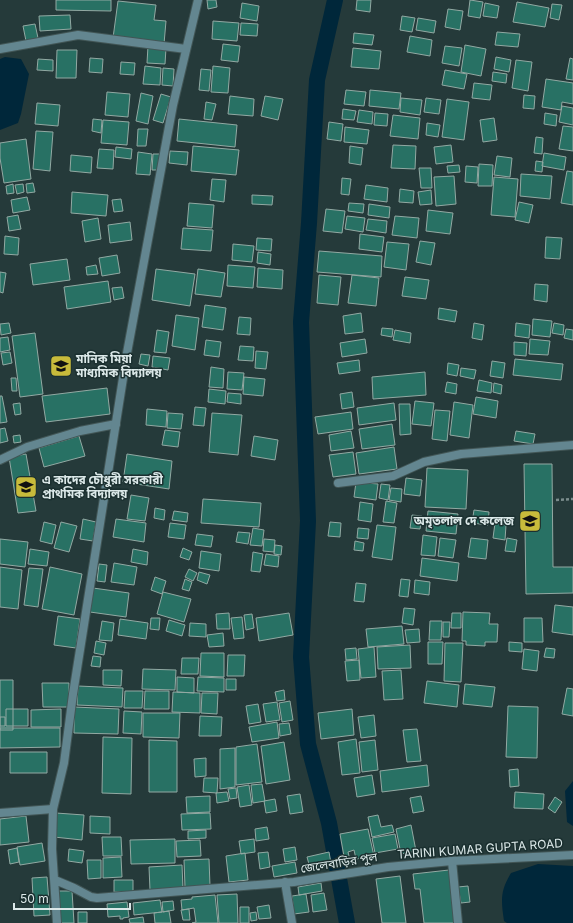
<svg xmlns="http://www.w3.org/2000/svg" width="573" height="923" font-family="Inter,'Noto Sans Bengali',sans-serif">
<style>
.water{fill:#00273a}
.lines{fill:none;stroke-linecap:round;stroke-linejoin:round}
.canal{stroke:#00273a;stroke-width:16}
.building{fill:#287164;stroke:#92a9a3}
.minor-casing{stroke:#425656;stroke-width:10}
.tertiary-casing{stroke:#425656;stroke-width:10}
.path{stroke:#7c8d8d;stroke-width:2.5;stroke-dasharray:3 2;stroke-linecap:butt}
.minor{stroke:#638690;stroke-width:8}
.tertiary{stroke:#638690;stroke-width:8}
.labels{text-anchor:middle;stroke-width:3;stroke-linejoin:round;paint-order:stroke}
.poi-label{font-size:12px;font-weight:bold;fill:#dbe8e8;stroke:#1b3030;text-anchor:start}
.street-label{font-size:12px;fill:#dbe8e8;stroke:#1b3030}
</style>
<rect width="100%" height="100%" fill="#253a3a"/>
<path class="water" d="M 5,57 L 21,59 L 29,74 L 21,114 L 18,123 L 0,130 L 0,59 Z
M 573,781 L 573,826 L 567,822 L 565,791 Z
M 538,864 L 573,866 L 573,923 L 507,923 L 504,921 C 501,900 500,891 511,873 Z"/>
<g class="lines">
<path class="canal" d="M 335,0 L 317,80 L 309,223 L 301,322 L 308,521 L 301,657 L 308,744 L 329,823 L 347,923"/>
</g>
<path class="building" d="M 56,0 L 111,0 L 111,11 L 56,10 Z
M 207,0 L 216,0 L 217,7 L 208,9 Z
M 357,0 L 371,0 L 370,12 L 356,10 Z
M 470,0 L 483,2 L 480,18 L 468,16 Z
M 118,1 L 156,5 L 154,20 L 166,21 L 164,44 L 113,38 Z
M 517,2 L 549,8 L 545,27 L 513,22 Z
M 242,3 L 259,6 L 257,21 L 240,18 Z
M 485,3 L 499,6 L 497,18 L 483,16 Z
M 552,4 L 562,5 L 559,20 L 550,18 Z
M 448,9 L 463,11 L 460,30 L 445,27 Z
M 70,15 L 71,29 L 40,31 L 39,16 Z
M 402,16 L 415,18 L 412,32 L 400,30 Z
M 418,18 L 436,21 L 434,33 L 416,30 Z
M 213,21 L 239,23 L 237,41 L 212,39 Z
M 241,23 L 258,24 L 257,36 L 240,35 Z
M 35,24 L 38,38 L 26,41 L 23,26 Z
M 497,32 L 520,34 L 518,47 L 495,45 Z
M 354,33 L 374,35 L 372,45 L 353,43 Z
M 410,36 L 432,40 L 430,56 L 407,52 Z
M 223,44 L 240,46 L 238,62 L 221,60 Z
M 465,45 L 486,49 L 481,76 L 461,72 Z
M 148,46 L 166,48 L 165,64 L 147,63 Z
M 445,46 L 462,48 L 459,66 L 442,63 Z
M 353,48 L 381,51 L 379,69 L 351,67 Z
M 57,50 L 77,50 L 76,78 L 56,78 Z
M 496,57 L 511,60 L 509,72 L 494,69 Z
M 90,58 L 103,59 L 102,73 L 89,72 Z
M 570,58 L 573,59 L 573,80 L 566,79 Z
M 38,59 L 53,60 L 53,71 L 37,70 Z
M 516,60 L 532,62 L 528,91 L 512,88 Z
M 121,62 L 135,63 L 134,75 L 120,74 Z
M 145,66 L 161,68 L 160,85 L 143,84 Z
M 213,66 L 230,68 L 228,93 L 211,92 Z
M 163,68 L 174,69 L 173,86 L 162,85 Z
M 201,69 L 211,70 L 209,91 L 199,90 Z
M 445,70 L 467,74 L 464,89 L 442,85 Z
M 493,72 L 507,74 L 506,83 L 492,81 Z
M 546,79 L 573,83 L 573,104 L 562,102 L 561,110 L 542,107 Z
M 474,83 L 492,85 L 490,100 L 472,98 Z
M 346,90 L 366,92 L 364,106 L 344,104 Z
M 370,90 L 401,93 L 399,109 L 369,106 Z
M 107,92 L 130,94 L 128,117 L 105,115 Z
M 141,93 L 153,96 L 148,124 L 136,121 Z
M 161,94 L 171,97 L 163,123 L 153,120 Z
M 524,95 L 535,96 L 534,109 L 523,108 Z
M 230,96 L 254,99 L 253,116 L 228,114 Z
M 265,96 L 283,99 L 278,120 L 261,116 Z
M 401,98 L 422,100 L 420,115 L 400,112 Z
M 426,98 L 441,100 L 439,114 L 424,112 Z
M 447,99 L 469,102 L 464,140 L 442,137 Z
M 206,102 L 216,104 L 212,120 L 204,119 Z
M 37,103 L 60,105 L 58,126 L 35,124 Z
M 562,106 L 573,108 L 573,125 L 559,122 Z
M 343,109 L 356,111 L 354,120 L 342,119 Z
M 359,110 L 373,112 L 372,124 L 357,122 Z
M 375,113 L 388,114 L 387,126 L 374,125 Z
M 545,113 L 557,115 L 556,126 L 544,124 Z
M 393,115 L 420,118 L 418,139 L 390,136 Z
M 494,118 L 497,140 L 483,142 L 480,120 Z
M 93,119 L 102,120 L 101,133 L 92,131 Z
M 179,119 L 237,125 L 235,147 L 177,141 Z
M 103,120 L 129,122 L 127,145 L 101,143 Z
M 329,122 L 343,124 L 341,141 L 327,139 Z
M 427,123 L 440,125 L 438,137 L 426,135 Z
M 563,126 L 573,127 L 573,151 L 559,149 Z
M 345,127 L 369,130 L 367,144 L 344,142 Z
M 138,129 L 148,129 L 146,146 L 137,146 Z
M 36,131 L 53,132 L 50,171 L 33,169 Z
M 536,137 L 543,138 L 542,154 L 534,153 Z
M 26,139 L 31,179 L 4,183 L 0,158 L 0,143 Z
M 393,145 L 416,146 L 415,169 L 391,168 Z
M 451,145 L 453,162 L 436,164 L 434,147 Z
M 193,146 L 239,150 L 236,175 L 191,171 Z
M 350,146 L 363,148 L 361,165 L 349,163 Z
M 116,147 L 132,149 L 131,159 L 115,157 Z
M 99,149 L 114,150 L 113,169 L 97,168 Z
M 170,151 L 188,152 L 187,165 L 169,163 Z
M 138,152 L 152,154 L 150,175 L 136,174 Z
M 544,153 L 566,157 L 564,170 L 542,166 Z
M 153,154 L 160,154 L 159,170 L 152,170 Z
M 71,155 L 92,157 L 91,173 L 70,171 Z
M 497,156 L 512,158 L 510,177 L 494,175 Z
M 536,161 L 543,162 L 542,172 L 535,171 Z
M 479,164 L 493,165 L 492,186 L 478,186 Z
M 459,165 L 460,172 L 448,173 L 447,166 Z
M 466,166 L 478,167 L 477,183 L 465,182 Z
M 419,168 L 431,168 L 432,188 L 421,188 Z
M 567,171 L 573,172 L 573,205 L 561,203 Z
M 521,174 L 552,176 L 550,199 L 520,196 Z
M 454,176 L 456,204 L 436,206 L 434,177 Z
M 494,177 L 518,179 L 515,217 L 491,215 Z
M 342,178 L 351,179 L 349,195 L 341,194 Z
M 212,179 L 226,180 L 224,202 L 210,200 Z
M 33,183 L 35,192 L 27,193 L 26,184 Z
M 13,184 L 14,193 L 7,194 L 6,186 Z
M 23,184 L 24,192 L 17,194 L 15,185 Z
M 366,185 L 388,188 L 387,202 L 364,199 Z
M 400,189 L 414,191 L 413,203 L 399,202 Z
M 431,190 L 432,204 L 420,205 L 418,192 Z
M 72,192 L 108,195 L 106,216 L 71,213 Z
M 252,195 L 273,196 L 272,205 L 252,204 Z
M 27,197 L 30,210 L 13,213 L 11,200 Z
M 121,199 L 123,211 L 114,212 L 112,200 Z
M 519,202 L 533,205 L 529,223 L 515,220 Z
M 189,203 L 214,205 L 212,228 L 187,226 Z
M 349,203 L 364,204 L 363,213 L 348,211 Z
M 369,204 L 390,207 L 389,218 L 368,215 Z
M 326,209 L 345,211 L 342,233 L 323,231 Z
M 428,210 L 453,213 L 450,234 L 426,231 Z
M 18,215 L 21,229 L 9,231 L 7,217 Z
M 347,216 L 365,218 L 363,232 L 345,229 Z
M 395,216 L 419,218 L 417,238 L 392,235 Z
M 98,218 L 101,239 L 85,242 L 82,221 Z
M 368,219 L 387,221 L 386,233 L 366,230 Z
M 130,222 L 132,240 L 110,243 L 108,225 Z
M 183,228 L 213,230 L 211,251 L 181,249 Z
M 360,234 L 384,237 L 382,252 L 359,249 Z
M 5,236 L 19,238 L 18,255 L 4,254 Z
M 546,237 L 562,238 L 560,259 L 545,258 Z
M 257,238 L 272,239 L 271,251 L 256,250 Z
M 420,241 L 435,243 L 431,265 L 416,262 Z
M 387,242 L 409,244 L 406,270 L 384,267 Z
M 233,244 L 254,246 L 252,262 L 232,260 Z
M 319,251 L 382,256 L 381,277 L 317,272 Z
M 258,252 L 271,254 L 270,265 L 257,263 Z
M 117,255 L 120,273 L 102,276 L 99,258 Z
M 67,259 L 70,280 L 33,285 L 30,264 Z
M 96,265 L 98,274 L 87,275 L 86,267 Z
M 228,265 L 255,267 L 253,288 L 227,286 Z
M 258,268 L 283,270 L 282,289 L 257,287 Z
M 156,269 L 195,274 L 190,306 L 152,300 Z
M 198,269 L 225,273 L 221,297 L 195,294 Z
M 0,272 L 6,273 L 3,293 L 0,292 Z
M 319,275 L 341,277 L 338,305 L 317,303 Z
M 352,275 L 379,278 L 376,306 L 348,303 Z
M 405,277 L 429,280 L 426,299 L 402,296 Z
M 108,281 L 111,302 L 67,309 L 64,287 Z
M 535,284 L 548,285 L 547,302 L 534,300 Z
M 122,287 L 124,298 L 114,300 L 112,288 Z
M 205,305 L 226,308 L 223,330 L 202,327 Z
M 439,308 L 457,311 L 455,322 L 438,319 Z
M 361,313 L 363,332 L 345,334 L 343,316 Z
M 176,315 L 199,318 L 195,350 L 172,346 Z
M 239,317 L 251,318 L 250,335 L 237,334 Z
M 533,319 L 552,321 L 550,337 L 532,335 Z
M 9,323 L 11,333 L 1,335 L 0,324 Z
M 474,323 L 484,325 L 482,340 L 472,338 Z
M 516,323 L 530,325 L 529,338 L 515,336 Z
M 554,323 L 564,325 L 563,335 L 552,333 Z
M 382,328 L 393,329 L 392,337 L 381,335 Z
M 566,329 L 573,330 L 573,340 L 564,338 Z
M 157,330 L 169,332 L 166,353 L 154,352 Z
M 395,330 L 411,333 L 410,343 L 393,340 Z
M 35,333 L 43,394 L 20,397 L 12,336 Z
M 8,337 L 10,350 L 0,352 L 0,338 Z
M 365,339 L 367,353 L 342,357 L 340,343 Z
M 530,339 L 550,341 L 548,355 L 529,354 Z
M 206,340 L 221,342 L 219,357 L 204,355 Z
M 514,342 L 527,343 L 526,356 L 514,355 Z
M 240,346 L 254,347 L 253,361 L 238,360 Z
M 256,351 L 268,352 L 266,369 L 255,368 Z
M 10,352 L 12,363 L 3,365 L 1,353 Z
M 141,354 L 150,355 L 148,366 L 139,364 Z
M 153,356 L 170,358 L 168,370 L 152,367 Z
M 515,359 L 563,364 L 561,380 L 513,375 Z
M 359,360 L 360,371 L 339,374 L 337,363 Z
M 492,361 L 505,363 L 503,378 L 490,376 Z
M 448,363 L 459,365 L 457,376 L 447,374 Z
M 211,367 L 224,369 L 223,388 L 209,387 Z
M 461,368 L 476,370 L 474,379 L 460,376 Z
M 228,372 L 244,373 L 242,390 L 227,389 Z
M 425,372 L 426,395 L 373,399 L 372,377 Z
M 244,377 L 265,379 L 263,396 L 243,394 Z
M 11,378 L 16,378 L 17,391 L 12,391 Z
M 479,380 L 492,383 L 491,393 L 477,391 Z
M 447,382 L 457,384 L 456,394 L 445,392 Z
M 494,383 L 502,385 L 501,394 L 493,392 Z
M 107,388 L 110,414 L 46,422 L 42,396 Z
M 209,389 L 226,391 L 225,404 L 208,402 Z
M 352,392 L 354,407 L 342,409 L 340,394 Z
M 228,393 L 241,394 L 241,404 L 227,402 Z
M 0,396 L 2,396 L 7,422 L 0,423 Z
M 476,397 L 498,401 L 496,418 L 473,414 Z
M 415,401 L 434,403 L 431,426 L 412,424 Z
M 454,402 L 473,405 L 469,438 L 450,435 Z
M 20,403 L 21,414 L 15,415 L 13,404 Z
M 394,403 L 396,420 L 359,425 L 357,408 Z
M 399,404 L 410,404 L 411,434 L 400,435 Z
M 195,407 L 206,408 L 204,426 L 193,425 Z
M 147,409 L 167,411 L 166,427 L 146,425 Z
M 435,410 L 450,411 L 447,441 L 432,439 Z
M 351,412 L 353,429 L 318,434 L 315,417 Z
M 168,413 L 183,414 L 181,429 L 167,428 Z
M 212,413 L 242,415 L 238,455 L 209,452 Z
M 392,424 L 395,445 L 362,449 L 359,429 Z
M 5,428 L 8,441 L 0,443 L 0,429 Z
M 165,430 L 180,432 L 178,447 L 162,445 Z
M 351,431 L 354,448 L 331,451 L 329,435 Z
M 516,431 L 535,434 L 533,444 L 514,441 Z
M 20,435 L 21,442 L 14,443 L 13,436 Z
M 79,436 L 85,456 L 44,467 L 39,448 Z
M 254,436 L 278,440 L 275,460 L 251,456 Z
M 394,447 L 397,469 L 359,474 L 356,453 Z
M 353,452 L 356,474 L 333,477 L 329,455 Z
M 26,454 L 36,511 L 18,513 L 9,457 Z
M 127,454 L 172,461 L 169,489 L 123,482 Z
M 524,464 L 552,464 L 553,567 L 573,567 L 573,593 L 526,594 Z
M 427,468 L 468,470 L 466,509 L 425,507 Z
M 406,478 L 422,480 L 420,496 L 404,494 Z
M 356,482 L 378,484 L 376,500 L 354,497 Z
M 381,484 L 390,485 L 388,500 L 379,498 Z
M 391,488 L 402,489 L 401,502 L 389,500 Z
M 131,495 L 149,498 L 145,521 L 127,519 Z
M 203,499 L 261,503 L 259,527 L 201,523 Z
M 386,501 L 397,503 L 394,523 L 383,522 Z
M 360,502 L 373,504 L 371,522 L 358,520 Z
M 155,508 L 165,510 L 164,520 L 154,518 Z
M 474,510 L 489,512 L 488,525 L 472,523 Z
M 174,511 L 188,513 L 187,522 L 172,520 Z
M 428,511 L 458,514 L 456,534 L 426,531 Z
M 412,515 L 422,516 L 420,529 L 410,528 Z
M 83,519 L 96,522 L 93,541 L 80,539 Z
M 116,519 L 146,523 L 144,542 L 113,537 Z
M 44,522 L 56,525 L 52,544 L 40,541 Z
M 61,522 L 77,526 L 69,552 L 54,548 Z
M 330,522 L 341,523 L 340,537 L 328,536 Z
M 170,523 L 186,525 L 184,539 L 168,537 Z
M 495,523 L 506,525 L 505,540 L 493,538 Z
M 377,525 L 396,527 L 392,560 L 372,557 Z
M 253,528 L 264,530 L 262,546 L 250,545 Z
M 358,528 L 369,529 L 368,539 L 357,538 Z
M 238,532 L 250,533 L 248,544 L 236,542 Z
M 197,534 L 213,536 L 211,547 L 195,545 Z
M 423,535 L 437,537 L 435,556 L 421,555 Z
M 440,538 L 456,540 L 453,558 L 438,556 Z
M 471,538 L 488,540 L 486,559 L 468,557 Z
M 507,538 L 517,540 L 515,552 L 505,551 Z
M 0,539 L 28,542 L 25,567 L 0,564 Z
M 264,539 L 275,540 L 274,552 L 263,551 Z
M 355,541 L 364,543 L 363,551 L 354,550 Z
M 275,545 L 282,546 L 281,555 L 274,554 Z
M 183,548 L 192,552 L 189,560 L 180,557 Z
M 30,549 L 49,552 L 47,566 L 28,564 Z
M 133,549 L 148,552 L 147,565 L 131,562 Z
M 201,551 L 221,554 L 219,571 L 199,568 Z
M 253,552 L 263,554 L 260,572 L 251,571 Z
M 266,554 L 279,556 L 278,567 L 264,565 Z
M 422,558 L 459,563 L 457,581 L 420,576 Z
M 114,563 L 137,567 L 134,585 L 111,582 Z
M 99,564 L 107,565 L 105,582 L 97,581 Z
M 0,567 L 22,570 L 18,609 L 0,607 Z
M 50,567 L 82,574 L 74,615 L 42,609 Z
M 29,568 L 43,569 L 38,607 L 24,605 Z
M 189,569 L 197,573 L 193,581 L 185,577 Z
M 199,572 L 210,575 L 207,584 L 197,580 Z
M 155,577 L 166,581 L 162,594 L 151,590 Z
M 185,579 L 192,582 L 189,591 L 182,589 Z
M 401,579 L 410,580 L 408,597 L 399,596 Z
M 415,580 L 430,582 L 429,595 L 414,593 Z
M 356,583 L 366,584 L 364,602 L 354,601 Z
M 93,588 L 129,593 L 126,617 L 90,612 Z
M 163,592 L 191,599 L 184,622 L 157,614 Z
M 555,605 L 573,607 L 573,635 L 552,632 Z
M 404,608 L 415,609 L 413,625 L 402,623 Z
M 463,612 L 490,613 L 489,624 L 498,624 L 497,642 L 485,642 L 485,646 L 466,645 L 466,641 L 462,641 Z
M 229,613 L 230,629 L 217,629 L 216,614 Z
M 289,613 L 293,635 L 259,641 L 256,618 Z
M 452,613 L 461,613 L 461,628 L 451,628 Z
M 252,614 L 254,628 L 246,630 L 244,615 Z
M 58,616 L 80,619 L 76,648 L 54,645 Z
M 242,617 L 244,638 L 234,639 L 231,618 Z
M 151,618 L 160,618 L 159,630 L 150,629 Z
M 524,618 L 542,618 L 543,642 L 524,642 Z
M 120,619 L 148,623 L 146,639 L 118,635 Z
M 169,620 L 185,625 L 182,636 L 166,631 Z
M 102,621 L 114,623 L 112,641 L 99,640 Z
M 430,621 L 442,621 L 441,640 L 429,640 Z
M 443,622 L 450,622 L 449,637 L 443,637 Z
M 190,623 L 206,624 L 206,637 L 189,636 Z
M 402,626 L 404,644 L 368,647 L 366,629 Z
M 419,629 L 420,642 L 407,643 L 405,630 Z
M 223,633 L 224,646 L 209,647 L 207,635 Z
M 96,641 L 106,643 L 104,655 L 94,653 Z
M 428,642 L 443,642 L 442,664 L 428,664 Z
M 509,642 L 522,643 L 522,652 L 509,651 Z
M 445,643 L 463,643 L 461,682 L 444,681 Z
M 410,645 L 411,668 L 378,669 L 377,647 Z
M 374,647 L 376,677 L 361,678 L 358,649 Z
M 356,648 L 357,659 L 346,660 L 345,649 Z
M 546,648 L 555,649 L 554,658 L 544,657 Z
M 524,649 L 539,651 L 537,671 L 522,669 Z
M 201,653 L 224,653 L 224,677 L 200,676 Z
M 228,655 L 245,655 L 244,676 L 227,676 Z
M 93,656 L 101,657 L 100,667 L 91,666 Z
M 182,658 L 199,658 L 198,674 L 181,674 Z
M 359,660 L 360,680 L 347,681 L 345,661 Z
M 143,669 L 176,670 L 175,690 L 142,689 Z
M 103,670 L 122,670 L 121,686 L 103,685 Z
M 401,670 L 403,699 L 384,700 L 382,671 Z
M 177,677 L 194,678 L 194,693 L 177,692 Z
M 198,677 L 224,678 L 224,692 L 197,691 Z
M 226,679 L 236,679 L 236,690 L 226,690 Z
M 0,680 L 13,680 L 13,730 L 0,730 Z
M 427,681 L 459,685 L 457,707 L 424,703 Z
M 42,683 L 69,683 L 69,707 L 43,707 Z
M 465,684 L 495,687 L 492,707 L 463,704 Z
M 78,686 L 123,688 L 122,707 L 77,705 Z
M 567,688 L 573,689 L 573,716 L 562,714 Z
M 284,690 L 285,700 L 277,701 L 275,692 Z
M 125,691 L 143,691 L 142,708 L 124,708 Z
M 145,691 L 169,691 L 169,709 L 144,709 Z
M 173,692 L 200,693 L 200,713 L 172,712 Z
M 202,693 L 218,693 L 217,714 L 201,713 Z
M 290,701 L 293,720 L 282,722 L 279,703 Z
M 277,702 L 280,720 L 266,722 L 263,704 Z
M 258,704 L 261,722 L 249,724 L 246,706 Z
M 508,706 L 538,707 L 537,758 L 506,757 Z
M 74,707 L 119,709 L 118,734 L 74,733 Z
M 6,709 L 28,709 L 28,726 L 6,726 Z
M 61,709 L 61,727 L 31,727 L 31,710 Z
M 352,709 L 354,735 L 321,739 L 318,713 Z
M 124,711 L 142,712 L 141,734 L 123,733 Z
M 143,713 L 180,713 L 179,738 L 143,737 Z
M 374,715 L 376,736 L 361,738 L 358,717 Z
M 200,716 L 222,717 L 221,736 L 199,736 Z
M 0,717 L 5,717 L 5,726 L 0,726 Z
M 277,722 L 279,738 L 252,742 L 249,727 Z
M 289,723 L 291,734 L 280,736 L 279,724 Z
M 0,728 L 60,728 L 60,747 L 0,748 Z
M 417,729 L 421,761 L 407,762 L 403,730 Z
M 103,737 L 132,738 L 131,794 L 102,793 Z
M 356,739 L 360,773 L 342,775 L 338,742 Z
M 149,740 L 177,741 L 177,792 L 149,792 Z
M 375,740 L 378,770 L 362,772 L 359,742 Z
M 284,742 L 290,780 L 266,784 L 261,746 Z
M 257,744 L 262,782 L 236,785 L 236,747 Z
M 235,748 L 235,787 L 220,789 L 220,749 Z
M 10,752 L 47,752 L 47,773 L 10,773 Z
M 206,758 L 206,776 L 195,777 L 194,759 Z
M 427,765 L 429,786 L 382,792 L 380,771 Z
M 518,769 L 519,786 L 510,787 L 509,770 Z
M 372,775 L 375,794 L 357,797 L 354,778 Z
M 204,778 L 218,778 L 217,793 L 203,792 Z
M 262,784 L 265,801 L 253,803 L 251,785 Z
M 249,785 L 252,805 L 240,807 L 237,787 Z
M 236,788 L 237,798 L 230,799 L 228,789 Z
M 227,792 L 229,801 L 217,803 L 216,793 Z
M 515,792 L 544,794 L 543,809 L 514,808 Z
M 300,794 L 303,812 L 290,814 L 287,796 Z
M 210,796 L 210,812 L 187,813 L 186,797 Z
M 421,796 L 424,811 L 413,813 L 410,798 Z
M 555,797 L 562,802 L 555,813 L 548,808 Z
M 275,799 L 277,811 L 266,813 L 264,801 Z
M 56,813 L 84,815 L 82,840 L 54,837 Z
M 210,813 L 211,829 L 182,830 L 181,814 Z
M 378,815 L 381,827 L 392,825 L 394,832 L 372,837 L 368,817 Z
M 26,816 L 29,842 L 0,845 L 0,819 Z
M 90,816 L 110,817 L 110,834 L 90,833 Z
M 411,825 L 416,851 L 401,854 L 396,829 Z
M 267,827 L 269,839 L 256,841 L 255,829 Z
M 368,829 L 374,856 L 356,859 L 354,850 L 348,852 L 350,860 L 345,862 L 340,834 Z
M 206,830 L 206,838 L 188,839 L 188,831 Z
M 395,834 L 398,849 L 375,853 L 372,838 Z
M 102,837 L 121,837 L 122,856 L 103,856 Z
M 175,839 L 175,863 L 131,864 L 130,840 Z
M 254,839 L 255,852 L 241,854 L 239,841 Z
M 200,840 L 201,856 L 177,857 L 176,841 Z
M 42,843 L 45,861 L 20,865 L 17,847 Z
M 295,847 L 297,860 L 285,862 L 283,849 Z
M 17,848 L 19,862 L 10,864 L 8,850 Z
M 69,849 L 84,851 L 82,863 L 68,861 Z
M 268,852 L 270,867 L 260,869 L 258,853 Z
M 329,852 L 331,863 L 310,868 L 307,857 Z
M 245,853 L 248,880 L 229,882 L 226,856 Z
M 121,857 L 122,877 L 103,878 L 103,858 Z
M 209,859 L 210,886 L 185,887 L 184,860 Z
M 87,860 L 101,860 L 101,878 L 88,879 Z
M 295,862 L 297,873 L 274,877 L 272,866 Z
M 182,865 L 183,889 L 150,890 L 149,867 Z
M 449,870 L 455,923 L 424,923 L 420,889 L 415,889 L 413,874 Z
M 400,876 L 406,923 L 382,923 L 376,879 Z
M 47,877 L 50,915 L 34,916 L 32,878 Z
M 114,880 L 133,880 L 133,892 L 114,892 Z
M 321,883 L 322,891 L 299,895 L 298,887 Z
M 468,886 L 470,902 L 461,903 L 458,887 Z
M 58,891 L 72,891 L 74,923 L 59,923 Z
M 324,893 L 327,910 L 313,912 L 311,895 Z
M 237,894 L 238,923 L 219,923 L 217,895 Z
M 306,894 L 309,912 L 294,914 L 292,896 Z
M 215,895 L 218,923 L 192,923 L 196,922 L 194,908 L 182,910 L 181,900 L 192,899 L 192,897 Z
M 160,900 L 162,912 L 134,915 L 133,903 Z
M 173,901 L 174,910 L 163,912 L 162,902 Z
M 127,902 L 129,917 L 123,918 L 123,919 L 120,919 L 120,916 L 108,917 L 107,904 Z
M 269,905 L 271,918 L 259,919 L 257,907 Z
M 240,907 L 249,907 L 249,923 L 240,923 Z
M 189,909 L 190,920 L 183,920 L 181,910 Z
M 169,911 L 171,923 L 155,923 L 154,913 Z
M 78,912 L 87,912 L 87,923 L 78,923 Z
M 256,912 L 257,920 L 251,921 L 250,913 Z
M 143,917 L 144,923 L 130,923 L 129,919 Z"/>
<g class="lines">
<g class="minor-casing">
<path id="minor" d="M 0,49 L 78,35 L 186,49
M 0,460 L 27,447 L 80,431 L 116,424
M 338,483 L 393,476 L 424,462 L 461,454 L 573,445
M 0,813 L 53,809
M 452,861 L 458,923
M 285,882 L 292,923"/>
</g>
<g class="tertiary-casing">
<path id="tertiary" d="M 55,880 L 74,888 L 91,897 L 97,898 L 294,882 L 388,867 L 452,861 L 573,855
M 57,923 L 52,849 L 53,809 L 64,763 L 73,694 L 127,353 L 173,105 L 198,0"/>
</g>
<path class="path" d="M 556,500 L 573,499"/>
<use href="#minor" class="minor"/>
<use href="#tertiary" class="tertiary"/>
</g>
<defs>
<g id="school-square" transform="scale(1.15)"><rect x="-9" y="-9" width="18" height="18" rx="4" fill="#c8bb3b" stroke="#1b3030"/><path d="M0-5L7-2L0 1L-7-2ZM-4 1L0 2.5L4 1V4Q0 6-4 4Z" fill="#111"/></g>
<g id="university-square" transform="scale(1.15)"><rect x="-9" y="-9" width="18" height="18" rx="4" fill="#c8bb3b" stroke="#1b3030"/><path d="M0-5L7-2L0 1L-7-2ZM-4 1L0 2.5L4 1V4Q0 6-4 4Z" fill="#111"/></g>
</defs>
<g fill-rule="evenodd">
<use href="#school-square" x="61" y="366"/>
<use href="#school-square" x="26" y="487"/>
<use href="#university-square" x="530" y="521"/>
</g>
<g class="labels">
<g class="poi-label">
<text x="76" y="363">মানিক মিয়া<tspan x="76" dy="14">মাধ্যমিক বিদ্যালয়</tspan></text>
<text x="42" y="484">এ কাদের চৌধুরী সরকারী<tspan x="42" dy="14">প্রাথমিক বিদ্যালয়</tspan></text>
<text x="514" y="525" text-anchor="end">অমৃতলাল দে কলেজ</text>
</g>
<g class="street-label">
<text transform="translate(480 849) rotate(-4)" y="4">TARINI KUMAR GUPTA ROAD</text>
<text transform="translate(339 863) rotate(-9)" y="4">জেলেবাড়ির পুল</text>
</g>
</g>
<path d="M14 903v6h116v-6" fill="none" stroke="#dbe8e8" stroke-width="2"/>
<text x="20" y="903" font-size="12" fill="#dbe8e8" stroke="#1b3030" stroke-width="3" paint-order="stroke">50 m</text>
</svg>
